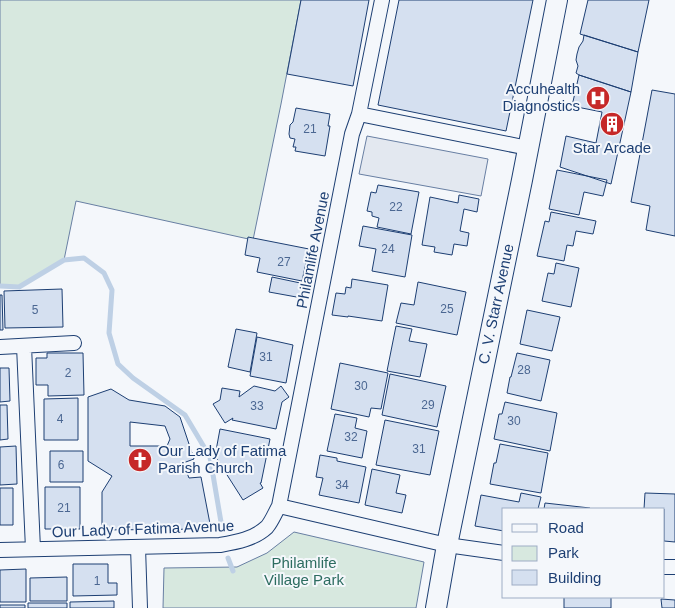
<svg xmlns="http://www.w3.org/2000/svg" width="675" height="608" font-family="Arial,sans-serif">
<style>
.green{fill:#d7e8df;stroke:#687fa3}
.parking{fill:#e3e8f0;stroke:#687fa3}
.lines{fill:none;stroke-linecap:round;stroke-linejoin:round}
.stream{stroke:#bed0e5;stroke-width:5}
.building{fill:#d5e0f0;stroke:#1d3f73;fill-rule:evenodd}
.minor-casing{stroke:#1d3f73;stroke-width:16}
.secondary-casing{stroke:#1d3f73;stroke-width:22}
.minor{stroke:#f4f7fb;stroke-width:14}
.secondary{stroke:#f4f7fb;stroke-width:20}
.labels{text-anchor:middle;stroke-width:4;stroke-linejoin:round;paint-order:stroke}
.number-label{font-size:12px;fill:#4b6792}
.poi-label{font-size:15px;fill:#1d3f73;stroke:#f4f7fb;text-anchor:end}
.street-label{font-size:15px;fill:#1d3f73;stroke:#f4f7fb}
.park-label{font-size:15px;fill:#2c6c60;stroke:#f4f7fb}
</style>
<rect width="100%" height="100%" fill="#f4f7fb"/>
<path class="green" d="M 0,0 L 301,0 L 281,104 L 253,240 L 76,201 L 64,260 L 19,287 L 0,286 Z
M 294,532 L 424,562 L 416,608 L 163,608 L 164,568 L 237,567 L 267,553 Z"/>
<path class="parking" d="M 367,136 L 488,159 L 481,196 L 359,174 Z"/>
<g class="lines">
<path class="stream" d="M 0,286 L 19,287 L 64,260 L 84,258 L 104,273 L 112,290 L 109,333 L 118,364 L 133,378 L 185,415 L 210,457 L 222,528
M 228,558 L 233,571"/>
</g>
<path class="building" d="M 301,0 L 369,0 L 353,86 L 287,74 Z
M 399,0 L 533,0 L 506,131 L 378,105 Z
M 588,0 L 649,0 L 638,52 L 580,34 Z
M 584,35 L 638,52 L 631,92 L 579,75 L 576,73 L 578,66 L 576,60 L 577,54 L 579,47 L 583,41 Z
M 579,75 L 631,92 L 611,184 L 560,167 L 566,136 L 596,143 L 602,112 L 572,106 Z
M 652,90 L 675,94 L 675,236 L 646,230 L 650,206 L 631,202 Z
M 296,108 L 330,114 L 328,126 L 330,126 L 325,156 L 295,151 L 296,147 L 293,147 L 295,139 L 290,138 L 289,134 L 290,125 L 293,122 Z
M 557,170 L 607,180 L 603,196 L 584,192 L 579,215 L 549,209 Z
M 378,185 L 419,192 L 411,234 L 377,227 L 379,218 L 372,216 L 372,212 L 367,211 L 371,192 L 376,193 Z
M 459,195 L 479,199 L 477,212 L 464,209 L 460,231 L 469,233 L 467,246 L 454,244 L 452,255 L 434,252 L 435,247 L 422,245 L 430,197 L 458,203 Z
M 551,212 L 596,221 L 593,234 L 576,231 L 573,246 L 567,245 L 564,261 L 537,256 L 545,221 L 549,222 Z
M 363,226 L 412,235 L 405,277 L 372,271 L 376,249 L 359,246 Z
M 248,237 L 309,249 L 302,281 L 257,272 L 260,258 L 245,255 Z
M 556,263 L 579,268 L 571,307 L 542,301 L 548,273 L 554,274 Z
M 272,277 L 305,284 L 302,298 L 269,292 Z
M 352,279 L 388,285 L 382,321 L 348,316 L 348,317 L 332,315 L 336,293 L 345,294 L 346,287 L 351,288 Z
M 418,282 L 466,292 L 457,335 L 396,323 L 401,303 L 414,305 Z
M 62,289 L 63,327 L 5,328 L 4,291 Z
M 0,295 L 2,295 L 3,330 L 0,330 Z
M 527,310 L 560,317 L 552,351 L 520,344 Z
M 396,326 L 412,329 L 409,341 L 427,344 L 420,377 L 387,371 Z
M 236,329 L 257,333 L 250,372 L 228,367 Z
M 257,337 L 293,345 L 286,383 L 250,376 Z
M 47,353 L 83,353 L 84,395 L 48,396 L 48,385 L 36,385 L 36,358 L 47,358 Z
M 517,353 L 550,360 L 541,401 L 507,393 L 510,377 L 511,377 Z
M 340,363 L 388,373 L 381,409 L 371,408 L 369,417 L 331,409 Z
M 0,368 L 9,368 L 10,401 L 0,402 Z
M 390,374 L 446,386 L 437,427 L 382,415 Z
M 254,386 L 275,391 L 281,386 L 289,397 L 282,402 L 276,429 L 232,420 L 233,418 L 225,423 L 213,404 L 220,400 L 222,388 L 240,391 L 239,397 Z
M 111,389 L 129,400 L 165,406 L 180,417 L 194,459 L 183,463 L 189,478 L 201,477 L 211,529 L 102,530 L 102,492 L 112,476 L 88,461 L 88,397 ZM 130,422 L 165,426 L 170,439 L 167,446 L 130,446 Z
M 78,398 L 78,440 L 44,440 L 44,399 Z
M 505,402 L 557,413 L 550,451 L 494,439 L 499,414 L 502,414 Z
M 0,405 L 7,405 L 8,439 L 0,440 Z
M 335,414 L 357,418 L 355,428 L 367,431 L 362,458 L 327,451 Z
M 385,420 L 439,431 L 430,475 L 376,465 Z
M 220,429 L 270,439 L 261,483 L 260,483 L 263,488 L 243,500 L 215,456 Z
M 500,444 L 548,453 L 541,493 L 490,484 L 494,463 L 496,463 Z
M 16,446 L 17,484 L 0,485 L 0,447 Z
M 50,451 L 83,451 L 83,482 L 50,482 Z
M 320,455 L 337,458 L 337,461 L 366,467 L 359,503 L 319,495 L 323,478 L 316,477 Z
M 372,469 L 400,475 L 396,493 L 406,495 L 402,513 L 365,505 Z
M 45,487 L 80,487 L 80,529 L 45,529 Z
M 0,488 L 13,488 L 13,525 L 0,525 Z
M 521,493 L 541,497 L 538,509 L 504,509 L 504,531 L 475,526 L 481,495 L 519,502 Z
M 645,493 L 675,494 L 675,542 L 664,541 L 664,509 L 644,509 Z
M 545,503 L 590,508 L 590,509 L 544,509 Z
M 73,564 L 108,564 L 108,583 L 117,583 L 117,595 L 73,596 Z
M 26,569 L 26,602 L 0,602 L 0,570 Z
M 67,577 L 67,601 L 30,601 L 30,578 Z
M 564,597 L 611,597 L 611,608 L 564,608 Z
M 661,599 L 675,600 L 675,608 L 662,608 Z
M 114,601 L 114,608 L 70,608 L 70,602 Z
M 28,603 L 67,603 L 67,608 L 28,608 Z
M 0,605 L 25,605 L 25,608 L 0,608 Z"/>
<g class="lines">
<g class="minor-casing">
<path id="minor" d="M 359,114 L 528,148
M 24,346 L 33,549
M 0,347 L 74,343
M 279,506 L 447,545 L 504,553
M 138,547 L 140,608
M 0,550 L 220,545 C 237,542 254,539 267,527 C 272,521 275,513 279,506 L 352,134 L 359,114 L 382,0
M 664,567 L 675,567"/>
</g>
<g class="secondary-casing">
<path id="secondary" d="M 436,608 L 447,545 L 522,180 L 557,0"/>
</g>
<use href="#minor" class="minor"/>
<use href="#secondary" class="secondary"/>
</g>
<defs>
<g id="hospital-disc" transform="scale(1.25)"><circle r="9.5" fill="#c62828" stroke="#f4f7fb"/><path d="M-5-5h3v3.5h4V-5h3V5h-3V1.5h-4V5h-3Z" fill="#fff"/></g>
<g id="building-disc" transform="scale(1.25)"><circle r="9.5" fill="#c62828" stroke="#f4f7fb"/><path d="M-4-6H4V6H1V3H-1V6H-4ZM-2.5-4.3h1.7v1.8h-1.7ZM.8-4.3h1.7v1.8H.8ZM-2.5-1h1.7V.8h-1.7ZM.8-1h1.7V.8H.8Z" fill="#fff"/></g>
<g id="church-disc" transform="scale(1.25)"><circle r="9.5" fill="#c62828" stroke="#f4f7fb"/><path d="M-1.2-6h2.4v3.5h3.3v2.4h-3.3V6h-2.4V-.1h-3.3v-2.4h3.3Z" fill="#fff"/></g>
</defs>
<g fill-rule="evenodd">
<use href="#hospital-disc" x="598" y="98"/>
<use href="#building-disc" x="612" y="124"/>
<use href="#church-disc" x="140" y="460"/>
</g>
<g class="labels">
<g class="number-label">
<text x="310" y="133">21</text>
<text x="396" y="211">22</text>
<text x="388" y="253">24</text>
<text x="284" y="266">27</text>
<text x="447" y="313">25</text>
<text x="35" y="314">5</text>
<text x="266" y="361">31</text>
<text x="524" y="374">28</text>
<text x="68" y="377">2</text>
<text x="361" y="390">30</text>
<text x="428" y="409">29</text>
<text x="257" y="410">33</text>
<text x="60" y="423">4</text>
<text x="514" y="425">30</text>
<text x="351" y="441">32</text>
<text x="419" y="453">31</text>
<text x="61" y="469">6</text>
<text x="342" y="489">34</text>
<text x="64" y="512">21</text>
<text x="97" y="585">1</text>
</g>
<g class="poi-label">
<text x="580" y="94">Accuhealth<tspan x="580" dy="17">Diagnostics</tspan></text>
<text x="612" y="153" text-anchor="middle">Star Arcade</text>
<text x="158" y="456" text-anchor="start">Our Lady of Fatima<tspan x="158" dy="17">Parish Church</tspan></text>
</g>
<g class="street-label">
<text transform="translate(313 250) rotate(-79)" y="5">Philamlife Avenue</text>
<text transform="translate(496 304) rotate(-78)" y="5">C. V. Starr Avenue</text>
<text transform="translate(143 529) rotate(-2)" y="5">Our Lady of Fatima Avenue</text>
</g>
<g class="park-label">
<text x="304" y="568">Philamlife<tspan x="304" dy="17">Village Park</tspan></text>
</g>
</g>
<rect x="502" y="508" width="162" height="90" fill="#f4f7fb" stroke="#9eadc5"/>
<rect x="512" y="524" width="25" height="8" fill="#f4f7fb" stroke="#9eadc5"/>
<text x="548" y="533" font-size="15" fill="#1d3f73">Road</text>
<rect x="512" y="546" width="25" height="15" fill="#d7e8df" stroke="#9eadc5"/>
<text x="548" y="558" font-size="15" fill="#1d3f73">Park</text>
<rect x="512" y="570" width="25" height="15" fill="#d5e0f0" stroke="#9eadc5"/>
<text x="548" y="583" font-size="15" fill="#1d3f73">Building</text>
</svg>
